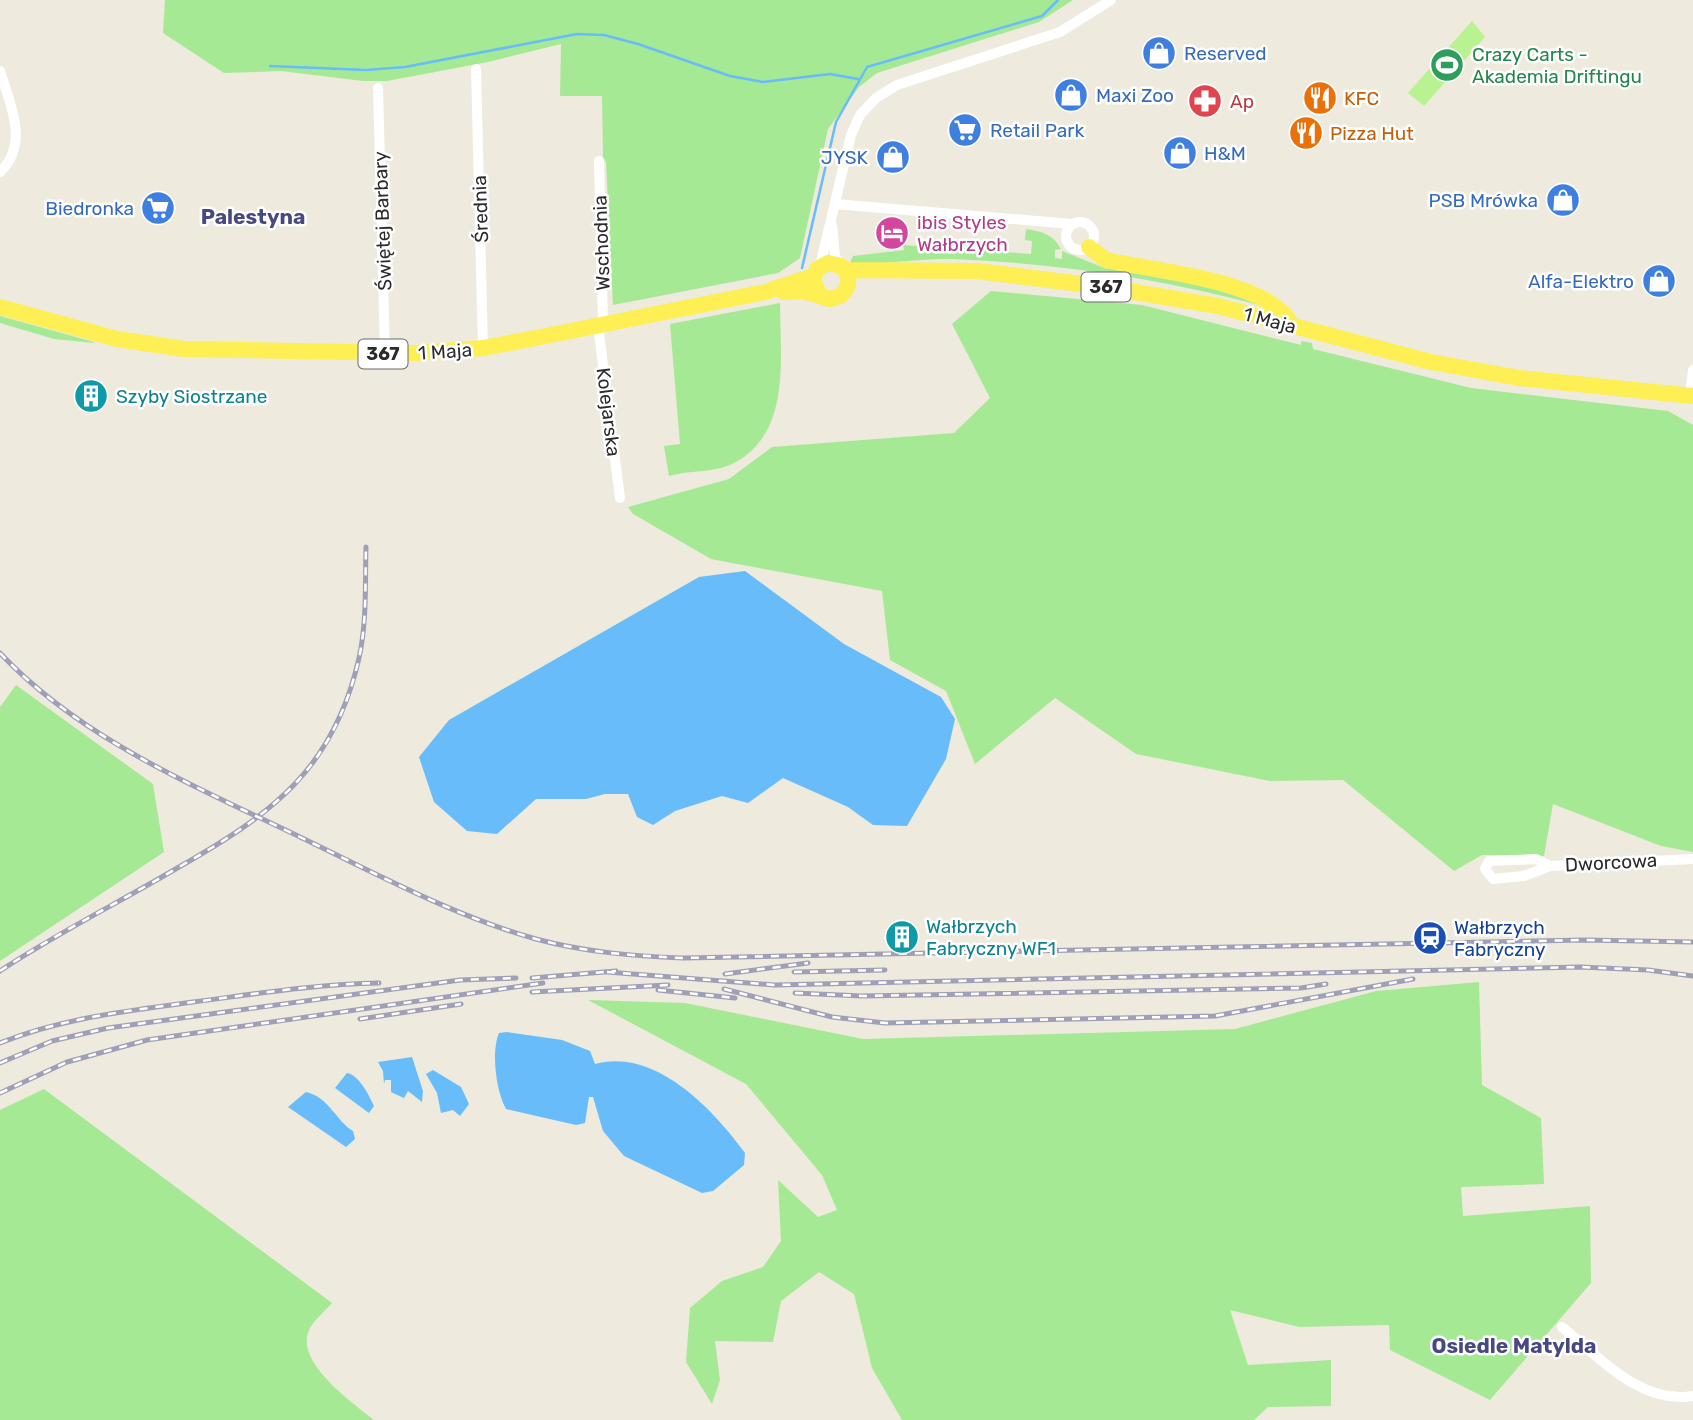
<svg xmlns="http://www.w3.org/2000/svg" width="1693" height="1420" font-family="Rubik,sans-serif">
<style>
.green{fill:#a5e995}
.pitch{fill:#b9f290}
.water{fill:#67bcf9}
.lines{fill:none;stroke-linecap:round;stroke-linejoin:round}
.stream{stroke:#67bcf9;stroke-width:2.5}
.minor{stroke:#fff;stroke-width:10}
.primary{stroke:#fdef54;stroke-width:16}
.rail-casing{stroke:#9f9fb8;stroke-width:5}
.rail{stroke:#fff;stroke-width:2.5;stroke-dasharray:8;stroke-linecap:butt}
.labels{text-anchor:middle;stroke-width:5;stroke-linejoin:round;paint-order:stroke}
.shield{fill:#fff;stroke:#6b6b6b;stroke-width:2}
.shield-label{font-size:18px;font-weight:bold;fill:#2c2c2c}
.shop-label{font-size:19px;fill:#366cbe;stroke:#fff;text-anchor:start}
.leisure-label{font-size:19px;fill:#27864d;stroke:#fff;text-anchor:start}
.food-label{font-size:19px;fill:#c56008;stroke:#fff;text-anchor:start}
.health-label{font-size:19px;fill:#be3a42;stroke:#fff;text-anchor:start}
.street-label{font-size:19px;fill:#2c2c2c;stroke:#fff}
.hotel-label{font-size:19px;fill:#b23c85;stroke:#fff;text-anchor:start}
.culture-label{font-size:19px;fill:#0d838f;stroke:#fff;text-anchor:start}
.transit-label{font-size:19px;fill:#164399;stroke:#fff;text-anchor:start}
.neighbourhood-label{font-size:21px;font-weight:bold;fill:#474981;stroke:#fff}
</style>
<rect width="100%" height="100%" fill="#eeeadd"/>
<path class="green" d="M 165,0 L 1073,0 L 1039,22 L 877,73 L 859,87 L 828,129 L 800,258 L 778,273 L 613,305 L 606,162 L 603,157 L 602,96 L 560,96 L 561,44 L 488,62 L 387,81 L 363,81 L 281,71 L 224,73 L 163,33 Z
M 1026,229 C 1041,231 1054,235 1061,249 L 1055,250 L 1055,258 L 1062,259 L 1062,251 L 1107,269 L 1109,267 L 1240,292 L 1259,305 C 1160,278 1055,263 952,259 C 918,258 884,265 850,263 L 853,256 L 904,250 L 903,245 L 1031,254 L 1032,241 L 1025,240 Z
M 991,291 L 1142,305 L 1301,345 L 1301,341 L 1312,343 L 1313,349 L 1471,388 L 1668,411 L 1693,425 L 1693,852 L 1661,846 L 1553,804 L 1544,856 L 1482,855 L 1454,871 L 1343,780 L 1270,781 L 1136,754 L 1055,698 L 975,764 L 946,691 L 890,660 L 882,591 L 711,559 L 633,514 L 628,507 L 729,479 L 772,447 L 954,433 L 990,398 L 952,324 Z
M 780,303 C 780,359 792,434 732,464 C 714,473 689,470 669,476 L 664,446 L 680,444 L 670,324 Z
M 0,316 L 94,342 L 94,343 L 54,339 L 0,323 Z
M 16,685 L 153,784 L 164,852 L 0,961 L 0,707 Z
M 1479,982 L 1482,1085 L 1541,1118 L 1544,1184 L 1461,1187 L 1463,1216 L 1590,1206 L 1591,1283 L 1490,1400 L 1390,1350 L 1389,1325 L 1299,1327 L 1230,1310 L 1248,1365 L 1331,1360 L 1331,1406 L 1268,1407 L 1254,1420 L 902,1420 L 872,1368 L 854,1294 L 819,1272 L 781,1301 L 773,1342 L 715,1341 L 720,1380 L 712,1404 L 686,1362 L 690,1308 L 722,1281 L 763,1267 L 781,1241 L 778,1180 L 818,1217 L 837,1210 L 822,1175 L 746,1084 L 588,1000 L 685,1003 L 863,1039 L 1235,1029 L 1376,991 Z
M 44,1089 L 332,1303 C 325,1311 315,1319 310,1328 C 292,1361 353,1403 374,1420 L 0,1420 L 0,1110 Z"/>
<path class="pitch" d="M 1472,21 L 1485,37 L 1424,106 L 1408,93 Z"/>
<path class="water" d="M 745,571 L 844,644 L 941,697 L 955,719 L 946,759 L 907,826 L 873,825 L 848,807 L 783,778 L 748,803 L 722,796 L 675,811 L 653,825 L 637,817 L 628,794 L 605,794 L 586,799 L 536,799 L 497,834 L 467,831 L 434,802 L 419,757 L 449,720 L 699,577 Z
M 507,1032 L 562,1040 L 590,1051 L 595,1064 C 655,1048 712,1108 745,1153 L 744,1165 L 713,1191 L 702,1193 L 624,1156 L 603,1131 L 593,1097 L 589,1097 L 585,1123 L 576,1125 L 506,1109 C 496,1091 491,1052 499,1033 Z
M 412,1057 L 423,1091 L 422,1102 L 408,1091 L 404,1098 L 391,1092 L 391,1080 L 385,1080 L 384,1084 L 383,1071 L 378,1062 Z
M 433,1070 L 461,1087 L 469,1104 L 460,1116 L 453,1110 L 441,1113 L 437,1093 L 426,1074 Z
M 347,1073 C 359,1075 369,1095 374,1106 L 369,1113 L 335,1088 Z
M 306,1092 C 329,1097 336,1121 353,1131 L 355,1139 L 346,1147 L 288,1107 Z"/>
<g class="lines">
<path class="stream" d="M 270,66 L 366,70 L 405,67 L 577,34 L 604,35 L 638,44 L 730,76 L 763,82 L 830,74 L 858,79
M 802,268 L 836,122 L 867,67 L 1042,16 L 1058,0"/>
<path class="minor" d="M 476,69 L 483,348
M 0,71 C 10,104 30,144 0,172
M 378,88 L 385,354
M 599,161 L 603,325
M 835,204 L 1072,224
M1066 236a14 14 0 1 1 28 0a14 14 0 1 1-28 0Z
M 832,225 L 835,257 L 841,266
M 820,266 L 851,135 L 860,115 L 876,98 L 897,85 L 1060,32 L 1111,0
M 598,326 L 620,498
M 1690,395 L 1693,370
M 1550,866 L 1524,876 L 1493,879 L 1485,869 L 1489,861 L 1536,859 L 1550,866 L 1693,859
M 1562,1327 C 1599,1357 1641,1405 1693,1396"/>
<path class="primary" d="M 1089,247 L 1106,260 C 1152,271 1272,280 1292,326
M 845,270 L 977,271 L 1105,287 L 1218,306 L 1431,362 L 1519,378 L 1693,396
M 784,292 L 804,291 L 830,299 L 840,296 C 851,287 851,275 841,266 L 828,263 L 817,269 L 813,281 L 820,295
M 0,307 L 117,339 L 184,349 L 416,353 L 483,348 L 546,336 L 765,292 L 813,276"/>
<g class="rail-casing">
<path id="rail" d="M 0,653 C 82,740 197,787 302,838 C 379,875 454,916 536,939 C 584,952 633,956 683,958 L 1583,940 L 1693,942
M 0,971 C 57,933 120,902 179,867 C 272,814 334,769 359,658 C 367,622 365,583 366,547
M 607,972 L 775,985 L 1580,967 L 1648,970 L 1693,976
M 794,972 L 885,970
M 725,974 L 808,963
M 532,978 L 616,971
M 724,989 L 832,1017 L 885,1023 L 1215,1016 L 1413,979
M 658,990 L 735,998
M 532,992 L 668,985
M 795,993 L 862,996 L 1301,988 L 1326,984
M 360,1019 L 461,1004
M 0,1043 C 62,1018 127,1011 193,1002 C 255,994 316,984 379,983
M 0,1063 L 52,1041 L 108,1028 L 460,980 L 516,978
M 0,1093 L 67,1062 L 147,1040 L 543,983"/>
</g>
<use href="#rail" class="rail"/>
</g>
<defs>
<g id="shop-disc" transform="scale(1.75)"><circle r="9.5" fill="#3f7fe0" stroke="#fff"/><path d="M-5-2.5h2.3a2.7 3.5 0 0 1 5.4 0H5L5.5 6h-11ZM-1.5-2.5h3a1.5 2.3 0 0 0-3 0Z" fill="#fff"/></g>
<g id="stadium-disc" transform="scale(1.75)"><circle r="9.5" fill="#2e9e5b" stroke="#fff"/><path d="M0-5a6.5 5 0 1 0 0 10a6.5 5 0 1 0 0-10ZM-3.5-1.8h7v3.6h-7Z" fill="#fff"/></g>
<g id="restaurant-disc" transform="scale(1.75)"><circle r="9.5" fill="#e8710a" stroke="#fff"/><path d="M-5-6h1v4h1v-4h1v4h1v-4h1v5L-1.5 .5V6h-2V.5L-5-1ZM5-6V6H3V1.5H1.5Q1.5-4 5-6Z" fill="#fff"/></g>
<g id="pharmacy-disc" transform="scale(1.75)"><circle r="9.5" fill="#e0444e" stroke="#fff"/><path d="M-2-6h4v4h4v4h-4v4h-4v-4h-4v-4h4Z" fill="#fff"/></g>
<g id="supermarket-disc" transform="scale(1.75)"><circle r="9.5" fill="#3f7fe0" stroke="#fff"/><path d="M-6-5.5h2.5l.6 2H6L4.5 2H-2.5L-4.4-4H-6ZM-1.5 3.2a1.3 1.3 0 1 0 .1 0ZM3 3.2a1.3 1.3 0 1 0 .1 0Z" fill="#fff"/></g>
<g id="hotel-disc" transform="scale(1.75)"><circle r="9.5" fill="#d1479c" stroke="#fff"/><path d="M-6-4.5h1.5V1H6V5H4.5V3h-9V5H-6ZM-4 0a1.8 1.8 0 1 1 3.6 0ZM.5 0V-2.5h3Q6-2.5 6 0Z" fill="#fff"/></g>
<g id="building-disc" transform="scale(1.75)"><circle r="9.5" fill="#0f9aa8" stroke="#fff"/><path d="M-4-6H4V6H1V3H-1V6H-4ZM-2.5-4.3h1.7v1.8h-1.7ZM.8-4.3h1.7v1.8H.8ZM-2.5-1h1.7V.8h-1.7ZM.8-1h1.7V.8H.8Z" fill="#fff"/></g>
<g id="station-disc" transform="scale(1.75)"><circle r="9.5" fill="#1a4fb4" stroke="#fff"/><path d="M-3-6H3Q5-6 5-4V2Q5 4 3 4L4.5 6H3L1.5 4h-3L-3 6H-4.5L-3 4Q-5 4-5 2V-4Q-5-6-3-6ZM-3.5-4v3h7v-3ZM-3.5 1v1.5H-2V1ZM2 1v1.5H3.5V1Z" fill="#fff"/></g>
</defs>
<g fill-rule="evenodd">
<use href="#shop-disc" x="1159" y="53"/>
<use href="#stadium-disc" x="1447" y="65"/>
<use href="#shop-disc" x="1071" y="95"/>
<use href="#restaurant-disc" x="1320" y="98"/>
<use href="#pharmacy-disc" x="1205" y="101"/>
<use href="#supermarket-disc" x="965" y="130"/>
<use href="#restaurant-disc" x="1306" y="133"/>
<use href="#shop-disc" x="1180" y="153"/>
<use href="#shop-disc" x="893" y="157"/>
<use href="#shop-disc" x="1563" y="200"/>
<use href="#supermarket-disc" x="158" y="208"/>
<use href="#hotel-disc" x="892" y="233"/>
<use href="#shop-disc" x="1659" y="281"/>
<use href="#building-disc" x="91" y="396"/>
<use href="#building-disc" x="902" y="937"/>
<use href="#station-disc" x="1430" y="938"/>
</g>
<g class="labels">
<g class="shield">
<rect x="1081.5" y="272.5" width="49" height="29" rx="5"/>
<rect x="358.5" y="339.5" width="49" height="29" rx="5"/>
</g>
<g class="shield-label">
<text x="1106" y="293">367</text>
<text x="383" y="360">367</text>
</g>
<g class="shop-label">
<text x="1184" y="60">Reserved</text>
<text x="1096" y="102">Maxi Zoo</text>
<text x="990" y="137">Retail Park</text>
<text x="1204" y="160">H&amp;M</text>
<text x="868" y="164" text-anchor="end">JYSK</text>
<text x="1538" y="207" text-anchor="end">PSB Mrówka</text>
<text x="134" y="215" text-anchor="end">Biedronka</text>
<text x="1634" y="288" text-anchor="end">Alfa-Elektro</text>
</g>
<g class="leisure-label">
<text x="1472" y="61">Crazy Carts -<tspan x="1472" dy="22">Akademia Driftingu</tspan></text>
</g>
<g class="food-label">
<text x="1344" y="105">KFC</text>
<text x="1330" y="140">Pizza Hut</text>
</g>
<g class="health-label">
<text x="1230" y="108">Ap</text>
</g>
<g class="street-label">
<text transform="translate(480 209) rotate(-92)" y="7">Średnia</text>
<text transform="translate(382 221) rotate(-92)" y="7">Świętej Barbary</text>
<text transform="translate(601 243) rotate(-92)" y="7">Wschodnia</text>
<text transform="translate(1270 320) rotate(15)" y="7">1 Maja</text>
<text transform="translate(445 351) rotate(-4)" y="7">1 Maja</text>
<text transform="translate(609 412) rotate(83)" y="7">Kolejarska</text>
<text transform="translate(1611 862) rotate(-3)" y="7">Dworcowa</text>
</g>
<g class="hotel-label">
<text x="917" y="229">ibis Styles<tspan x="917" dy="22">Wałbrzych</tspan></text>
</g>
<g class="culture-label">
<text x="116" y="403">Szyby Siostrzane</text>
<text x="926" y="933">Wałbrzych<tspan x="926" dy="22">Fabryczny WF1</tspan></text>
</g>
<g class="transit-label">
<text x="1454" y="934">Wałbrzych<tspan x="1454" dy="22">Fabryczny</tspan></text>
</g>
<g class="neighbourhood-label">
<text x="253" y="224">Palestyna</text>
<text x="1514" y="1353">Osiedle Matylda</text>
</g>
</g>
</svg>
